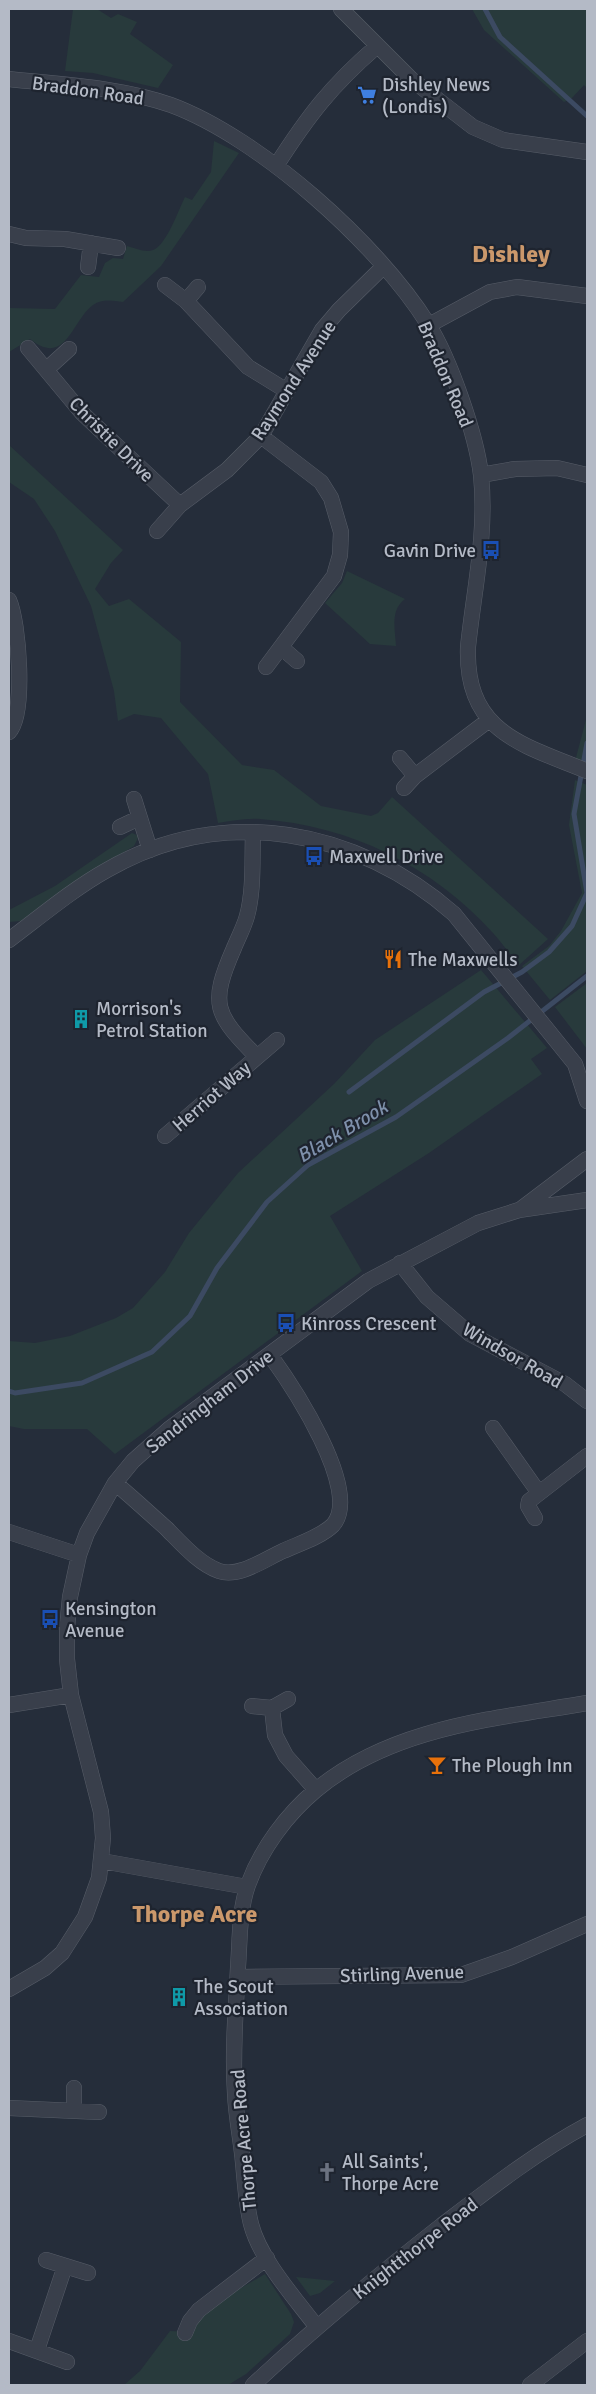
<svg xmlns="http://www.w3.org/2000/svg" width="596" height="2394" font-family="Signika,sans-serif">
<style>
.green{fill:#283a3c}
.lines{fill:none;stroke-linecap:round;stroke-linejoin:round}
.stream{stroke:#3c4a62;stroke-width:5}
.minor-casing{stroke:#575d68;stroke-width:16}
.minor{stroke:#393f4b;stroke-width:15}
.labels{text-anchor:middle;stroke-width:4.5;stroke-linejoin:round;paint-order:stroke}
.poi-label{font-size:19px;fill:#b4bac6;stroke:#1e242f;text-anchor:start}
.street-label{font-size:19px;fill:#b4bac6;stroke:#1e242f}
.water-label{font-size:20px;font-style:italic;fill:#7e90ab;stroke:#1e242f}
.district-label{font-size:24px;font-weight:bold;fill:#cb986b;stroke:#1e242f}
</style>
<rect width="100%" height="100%" fill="#252d3a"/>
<path class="green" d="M 73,9 L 97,9 L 111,18 L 118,14 L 137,22 L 130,34 L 173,65 L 158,88 L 93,73 L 65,71 Z
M 472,9 L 587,9 L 587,88 L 584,85 L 571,99 L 564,102 L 484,30 Z
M 214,141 L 239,153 L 161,266 L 123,302 C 113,301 103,298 93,305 C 72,320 66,368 30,339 L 9,352 L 9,308 L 55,309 L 81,275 L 99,277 L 105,263 L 113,258 L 123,259 L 127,246 C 135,248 145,253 153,250 C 166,246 179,209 185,197 L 192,200 L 211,172 Z
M 9,445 L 123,550 L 111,563 L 95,589 L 109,606 L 129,599 L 181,642 L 180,702 L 242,765 L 274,770 L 321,806 L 371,816 L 378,813 L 392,797 L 548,939 L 519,965 C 510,954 502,943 493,933 C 431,865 351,826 260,819 C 246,818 231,821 218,823 L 208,774 L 161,718 L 134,714 L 118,721 L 114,691 L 91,606 L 55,531 L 34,499 L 9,482 Z
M 347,571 L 405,599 C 390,610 395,629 396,646 L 370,644 L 325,603 L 342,583 Z
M 587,716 L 587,771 L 574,765 Z
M 575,780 L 587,785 L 587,971 L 550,1000 L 522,966 L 549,946 L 561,931 L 582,893 L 569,825 Z
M 132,833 L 139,836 L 134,846 L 72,884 L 21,921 L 9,922 L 9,910 L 55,886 Z
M 481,970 L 547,1048 L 531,1059 L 542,1074 L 429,1153 L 330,1216 L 362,1271 L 115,1454 L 87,1429 L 24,1429 L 9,1426 L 9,1341 L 35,1343 L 70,1336 L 116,1318 L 133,1308 L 165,1272 L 189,1233 L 238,1173 L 335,1083 L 375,1040 Z
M 587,983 L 587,1049 L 555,1007 Z
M 265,2274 L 291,2314 L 294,2322 L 290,2334 L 246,2374 L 228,2385 L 124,2385 L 140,2371 L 170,2331 L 193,2332 C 199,2308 244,2287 265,2274 Z
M 296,2277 L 335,2281 L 320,2293 L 310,2296 Z"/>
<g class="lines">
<path class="stream" d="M 485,9 L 500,37 L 587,116
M 587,743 L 574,814 L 587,893
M 349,1092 L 484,992 L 522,972 L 549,952 L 572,926 L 587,893
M 9,1391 L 15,1393 L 82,1383 L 152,1352 L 190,1316 L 217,1268 L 267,1202 L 308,1165 L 396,1117 L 508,1038 L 587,976"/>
<g class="minor-casing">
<path id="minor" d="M 341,9 L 411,79 L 473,127 L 503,140 L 587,152
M 9,79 C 63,85 119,87 171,105 C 260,138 378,244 428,324 C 450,359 476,434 481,475 C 487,534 474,589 468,647 C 465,732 521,744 587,771
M 276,166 C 308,116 331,86 376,47
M 9,234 L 26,238 L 65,239 L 118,248
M 88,267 L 91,243
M 165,285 L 186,301 L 248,367 L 287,391
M 186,301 L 198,287
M 429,325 L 490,292 L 517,287 L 587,296
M 28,348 L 82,413 L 180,505
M 47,369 L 69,349
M 261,436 L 321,482 L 331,498 L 341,532 L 340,555 L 334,576 L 266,667
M 481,475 L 515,469 L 557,468 L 587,475
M 157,531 L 180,505 L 227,470 L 261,436 L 322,330 L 339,310 L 383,267
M 9,600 C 19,622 26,715 9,732
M 282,648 L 297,661
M 400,758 L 415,776
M 404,788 L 415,776 L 489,720
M 134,799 L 150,850
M 120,827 L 139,818
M 253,833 C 252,860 254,890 247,916 C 244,927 238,938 234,948 C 209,1005 215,1014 257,1057
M 9,940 C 41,916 73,889 107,870 C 223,803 357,829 454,914 L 575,1064 L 587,1101
M 165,1136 L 277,1040
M 521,1209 L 587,1159
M 400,1263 L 427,1297 L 470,1334 L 565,1384 L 587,1401
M 493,1428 L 539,1493
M 115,1483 C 133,1498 149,1513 166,1528 C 181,1543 199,1564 219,1571 C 239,1578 265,1559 283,1551 C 298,1544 321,1537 333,1525 C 363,1491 291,1384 270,1355
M 535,1518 L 528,1506 L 529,1501 L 587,1456
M 9,1532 L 79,1555
M 9,1705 L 71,1695
M 252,1706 L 272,1708 L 288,1699
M 272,1708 L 275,1735 L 286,1756 L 316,1790
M 102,1861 L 247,1887
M 238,1977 L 461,1975 L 512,1957 L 587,1924
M 9,1989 L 45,1968 L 62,1953 L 85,1917 L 99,1878 L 103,1838 L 101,1812 L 71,1695 L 67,1659 L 67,1628 L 70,1597 L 79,1555 L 87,1533 L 115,1483 L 133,1461 L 169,1429 L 368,1281 L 478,1223 L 519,1210 L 587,1200
M 9,2108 L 99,2112
M 74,2110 L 74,2088
M 46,2260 L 88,2273
M 316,2326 C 294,2297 260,2259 251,2224 C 246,2204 245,2183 243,2163 C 241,2140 236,2117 235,2094 C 232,2052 236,2008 238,1967 C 240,1940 239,1910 248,1885 C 261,1849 287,1814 316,1790 C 392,1727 494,1719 587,1703
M 185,2333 L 190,2321 L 199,2310 L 267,2258
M 9,2341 L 67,2362
M 37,2350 L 65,2266
M 253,2385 C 313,2329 376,2277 441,2226 C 488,2190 535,2153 587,2125
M 530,2385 L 587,2341"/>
</g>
<use href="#minor" class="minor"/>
</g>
<defs>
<g id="supermarket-bare" transform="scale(1.5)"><path d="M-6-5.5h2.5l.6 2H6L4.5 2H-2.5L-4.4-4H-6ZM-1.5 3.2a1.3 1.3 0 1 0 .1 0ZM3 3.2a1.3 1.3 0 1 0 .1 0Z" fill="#3f7fe0" stroke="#1e242f" stroke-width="2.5" paint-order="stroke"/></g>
<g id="bus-bare" transform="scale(1.5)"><path d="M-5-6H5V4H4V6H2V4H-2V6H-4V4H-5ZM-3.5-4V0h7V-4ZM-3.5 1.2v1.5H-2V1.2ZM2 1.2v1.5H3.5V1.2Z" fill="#1a4fb4" stroke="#1e242f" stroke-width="2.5" paint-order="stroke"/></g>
<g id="restaurant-bare" transform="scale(1.5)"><path d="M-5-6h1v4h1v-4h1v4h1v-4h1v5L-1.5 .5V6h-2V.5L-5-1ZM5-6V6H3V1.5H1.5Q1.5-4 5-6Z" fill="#e8710a" stroke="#1e242f" stroke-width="2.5" paint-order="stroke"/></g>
<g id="building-bare" transform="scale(1.5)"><path d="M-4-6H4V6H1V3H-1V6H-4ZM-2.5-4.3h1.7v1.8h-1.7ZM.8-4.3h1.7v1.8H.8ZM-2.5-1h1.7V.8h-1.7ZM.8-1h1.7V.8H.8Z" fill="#0f9aa8" stroke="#1e242f" stroke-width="2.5" paint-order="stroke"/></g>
<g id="bar-bare" transform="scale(1.5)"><path d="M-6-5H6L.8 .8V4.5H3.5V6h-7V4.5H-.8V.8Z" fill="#e8710a" stroke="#1e242f" stroke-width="2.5" paint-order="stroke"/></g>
<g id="church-bare" transform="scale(1.5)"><path d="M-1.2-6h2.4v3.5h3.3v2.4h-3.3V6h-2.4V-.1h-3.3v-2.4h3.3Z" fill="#6b7280" stroke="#1e242f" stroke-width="2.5" paint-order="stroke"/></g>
</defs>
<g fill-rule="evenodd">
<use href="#supermarket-bare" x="367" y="95"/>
<use href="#bus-bare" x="491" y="550"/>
<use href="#bus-bare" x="314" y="856"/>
<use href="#restaurant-bare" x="393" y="959"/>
<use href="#building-bare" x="81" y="1019"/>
<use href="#bus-bare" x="286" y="1323"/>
<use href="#bus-bare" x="50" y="1619"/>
<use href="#bar-bare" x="437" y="1765"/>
<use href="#building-bare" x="179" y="1997"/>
<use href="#church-bare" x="327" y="2172"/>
</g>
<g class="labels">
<g class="poi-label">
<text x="382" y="91">Dishley News<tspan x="382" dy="22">(Londis)</tspan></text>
<text x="476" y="557" text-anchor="end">Gavin Drive</text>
<text x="329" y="863">Maxwell Drive</text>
<text x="408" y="966">The Maxwells</text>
<text x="96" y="1015">Morrison's<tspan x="96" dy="22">Petrol Station</tspan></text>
<text x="301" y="1330">Kinross Crescent</text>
<text x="65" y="1615">Kensington<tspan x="65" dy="22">Avenue</tspan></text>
<text x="452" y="1772">The Plough Inn</text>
<text x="194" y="1993">The Scout<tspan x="194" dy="22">Association</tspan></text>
<text x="342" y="2168">All Saints',<tspan x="342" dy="22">Thorpe Acre</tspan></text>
</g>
<g class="street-label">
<text transform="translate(88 90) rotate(8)" y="7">Braddon Road</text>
<text transform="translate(446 374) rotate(67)" y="7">Braddon Road</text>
<text transform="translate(293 380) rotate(-57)" y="7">Raymond Avenue</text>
<text transform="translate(112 439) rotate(45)" y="7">Christie Drive</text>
<text transform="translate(211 1096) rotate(-41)" y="7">Herriot Way</text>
<text transform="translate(513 1355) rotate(30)" y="7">Windsor Road</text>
<text transform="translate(209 1401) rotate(-38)" y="7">Sandringham Drive</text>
<text transform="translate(402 1973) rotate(-2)" y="7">Stirling Avenue</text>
<text transform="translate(243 2140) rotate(-95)" y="7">Thorpe Acre Road</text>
<text transform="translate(415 2248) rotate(-38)" y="7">Knightthorpe Road</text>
</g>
<g class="water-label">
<text transform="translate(342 1131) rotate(-31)" y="7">Black Brook</text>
</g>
<g class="district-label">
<text x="511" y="262">Dishley</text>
<text x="195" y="1922">Thorpe Acre</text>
</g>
</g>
<rect width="596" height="2394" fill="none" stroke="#b4bac6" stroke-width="20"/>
</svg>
